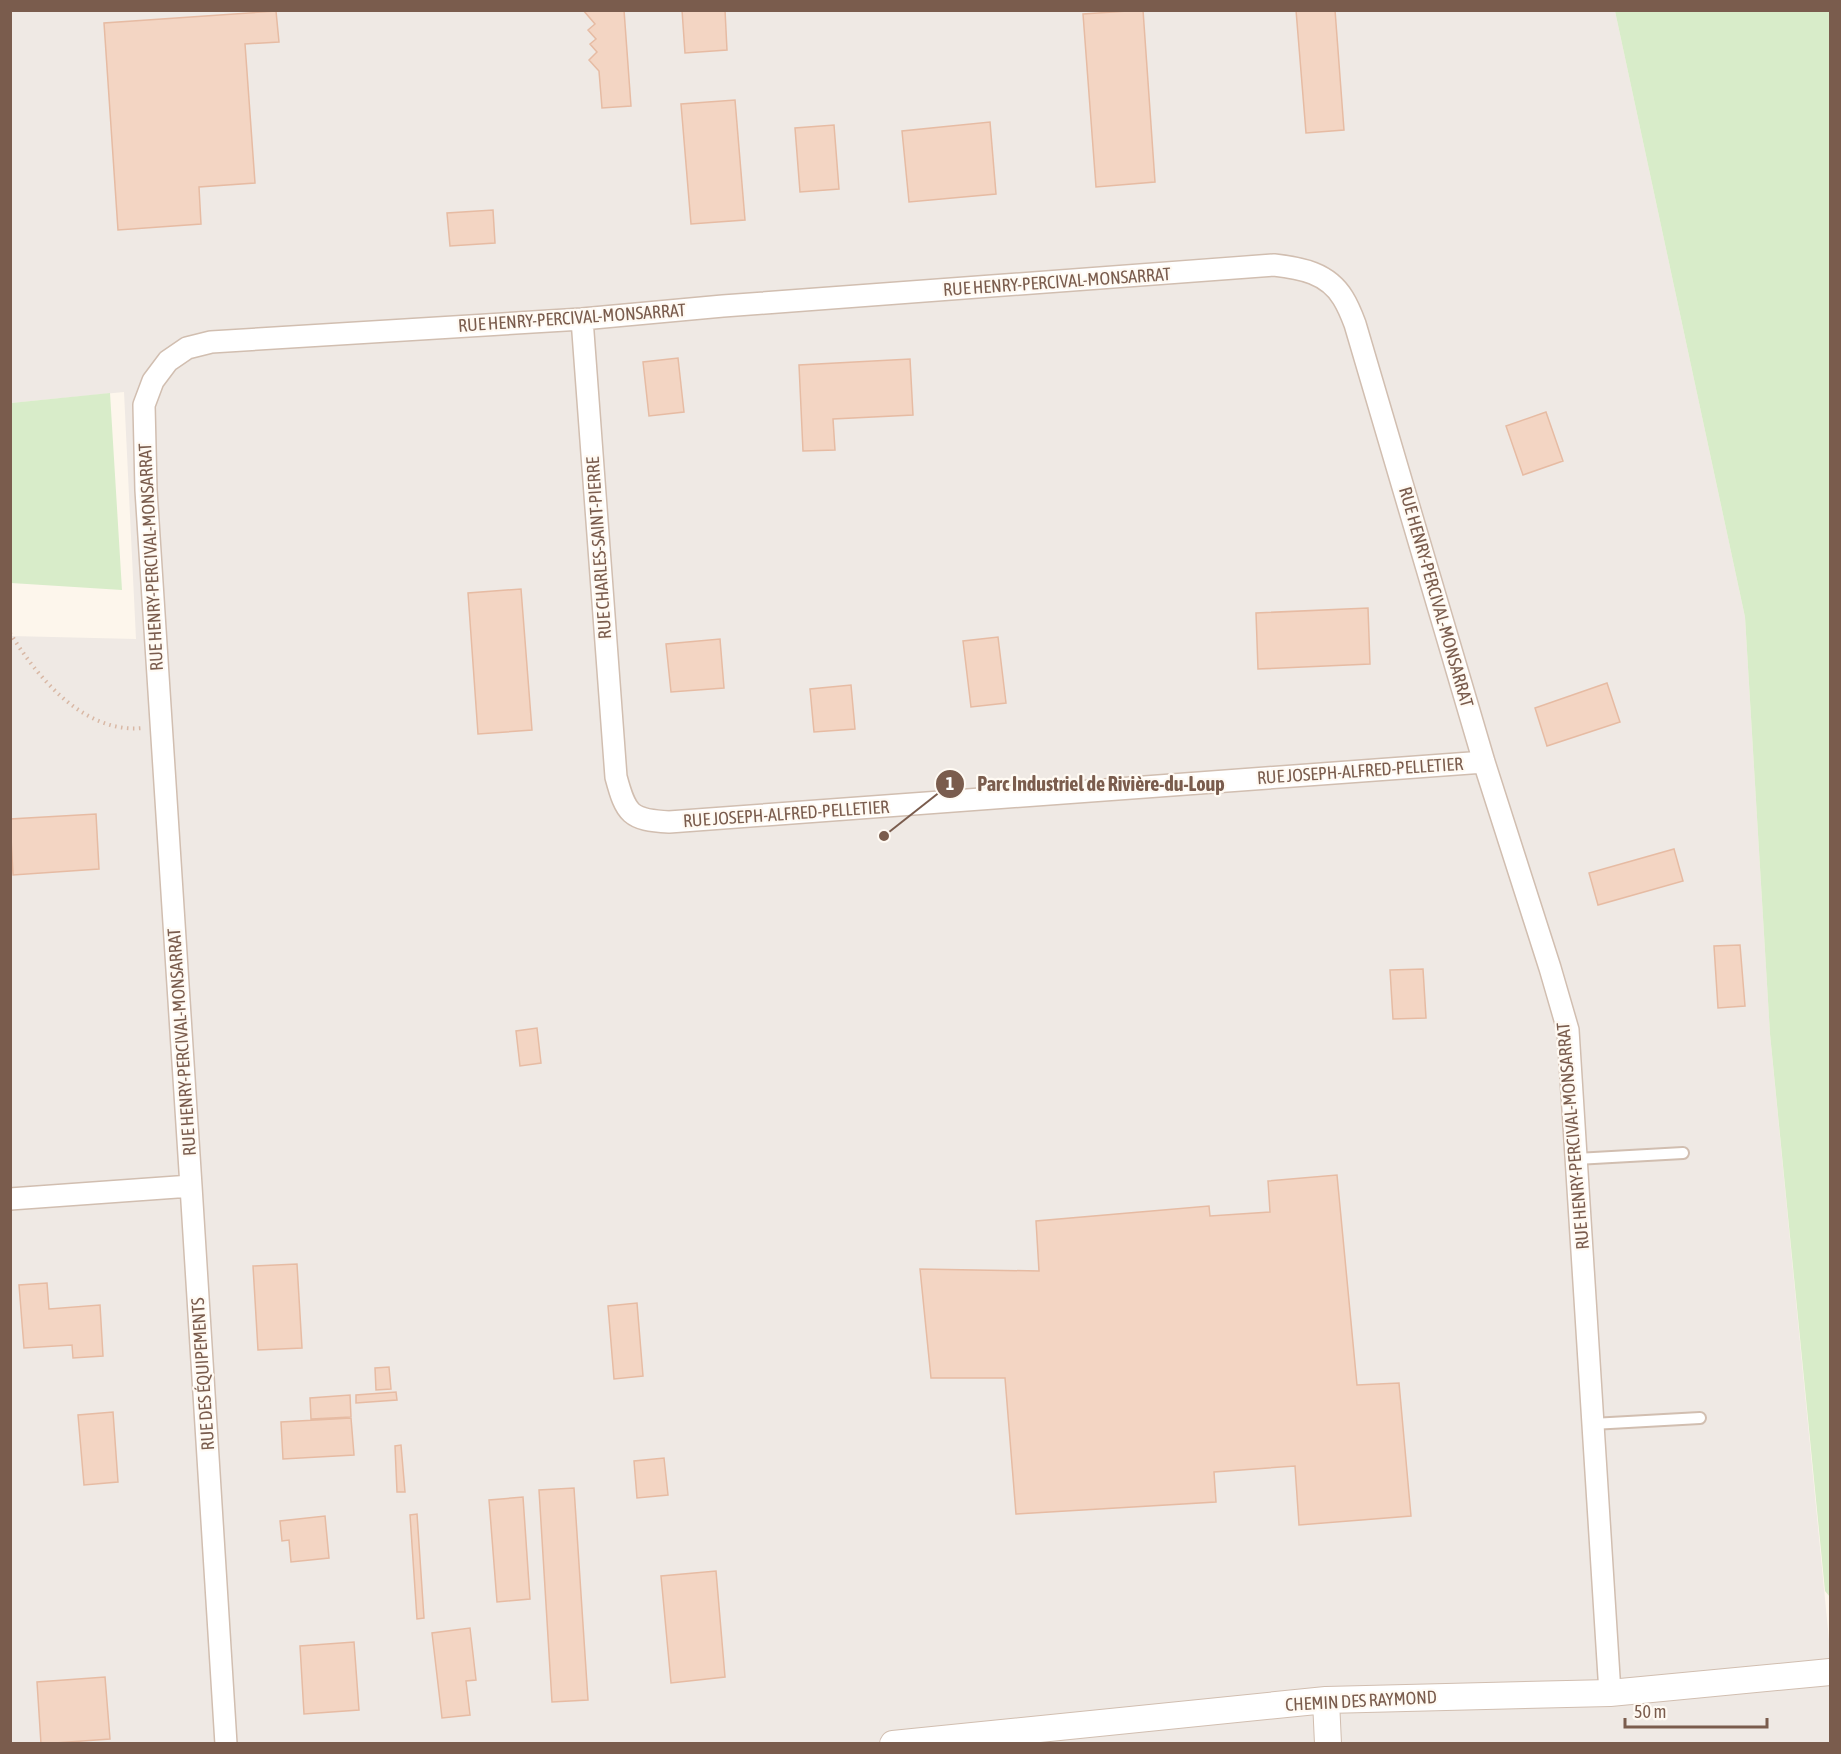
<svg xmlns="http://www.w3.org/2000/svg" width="1841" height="1754" font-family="'Asap Condensed',sans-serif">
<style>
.industrial{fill:#efe9e4}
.green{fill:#d8ecc9}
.building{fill:#f3d5c3;stroke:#e6bba3;stroke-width:1.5}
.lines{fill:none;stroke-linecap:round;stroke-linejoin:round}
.service-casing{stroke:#d1beb0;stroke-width:14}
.minor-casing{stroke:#d1beb0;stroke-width:24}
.tertiary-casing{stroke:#d1beb0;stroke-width:28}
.path{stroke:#d9b8a5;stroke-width:4;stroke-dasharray:1.5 4.5;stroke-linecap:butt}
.service{stroke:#fff;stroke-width:10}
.minor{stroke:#fff;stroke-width:21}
.tertiary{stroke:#fff;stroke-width:26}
.labels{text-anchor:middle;stroke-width:4.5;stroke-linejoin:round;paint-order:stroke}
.street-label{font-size:18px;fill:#7a5c4d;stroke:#fffaf3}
.leader{fill:none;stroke:#7a5c4d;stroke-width:2}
.callout-dot{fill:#7a5c4d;stroke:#fffaf3;stroke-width:2}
.mark-label{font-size:18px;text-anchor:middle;font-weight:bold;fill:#fff}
.callout-label{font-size:20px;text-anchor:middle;font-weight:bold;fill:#7a5c4d;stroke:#fffaf3;stroke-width:4.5;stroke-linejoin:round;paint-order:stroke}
</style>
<rect width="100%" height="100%" fill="#fdf6ec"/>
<path class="industrial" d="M 11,11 L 1615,11 L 1745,617 L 1770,1034 L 1830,1650 L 1830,1743 L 11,1743 L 11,636 L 136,639 L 124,392 L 11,403 Z"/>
<path class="green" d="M 1615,11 L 1830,11 L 1830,1597 L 1825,1591 L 1770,1034 L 1745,617 Z
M 110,393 L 122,590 L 11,583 L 11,403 Z"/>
<path class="building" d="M 583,10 L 624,10 L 631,106 L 602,108 L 599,71 L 589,60 L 597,52 L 590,44 L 596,39 L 588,30 L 595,24 Z
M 682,10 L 725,10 L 727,50 L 685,53 Z
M 1143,10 L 1155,182 L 1096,187 L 1083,14 Z
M 1296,10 L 1335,10 L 1344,130 L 1306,133 Z
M 276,11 L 279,42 L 245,44 L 255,183 L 199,187 L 201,224 L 118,230 L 104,23 Z
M 735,100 L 745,220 L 691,224 L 681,104 Z
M 990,122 L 996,194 L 909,202 L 902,131 Z
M 834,125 L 839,189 L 800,192 L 795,128 Z
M 493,210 L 495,243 L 450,246 L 447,213 Z
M 678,358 L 684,412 L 649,416 L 643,362 Z
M 910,359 L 913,415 L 833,419 L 835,450 L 803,451 L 799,365 Z
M 1546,412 L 1563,461 L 1523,475 L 1506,426 Z
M 521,589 L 532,730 L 478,734 L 468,593 Z
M 1368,608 L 1370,664 L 1258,669 L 1256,613 Z
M 998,637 L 1006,703 L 971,707 L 963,641 Z
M 720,639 L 724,688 L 671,692 L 666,644 Z
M 1607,683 L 1620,722 L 1547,746 L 1535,708 Z
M 851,685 L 855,729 L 814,732 L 810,689 Z
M 96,814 L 99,869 L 13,875 L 10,819 Z
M 1674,849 L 1683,881 L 1598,905 L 1589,873 Z
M 1740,945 L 1745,1006 L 1718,1008 L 1714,946 Z
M 1423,969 L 1426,1018 L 1393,1019 L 1390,970 Z
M 537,1028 L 541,1063 L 520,1066 L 516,1031 Z
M 1337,1175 L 1357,1385 L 1399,1383 L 1411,1516 L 1299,1525 L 1295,1466 L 1214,1472 L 1216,1502 L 1016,1514 L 1005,1378 L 931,1378 L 920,1269 L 1039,1271 L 1036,1221 L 1209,1206 L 1210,1216 L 1270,1212 L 1268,1181 Z
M 297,1264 L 302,1348 L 258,1350 L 253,1266 Z
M 47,1283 L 49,1309 L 100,1305 L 103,1356 L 73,1358 L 72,1345 L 24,1348 L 19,1285 Z
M 637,1303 L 643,1376 L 614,1379 L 608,1306 Z
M 389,1367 L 391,1389 L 376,1390 L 375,1368 Z
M 396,1392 L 397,1400 L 356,1403 L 356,1395 Z
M 350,1395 L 351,1417 L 311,1419 L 310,1398 Z
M 113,1412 L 118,1482 L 84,1485 L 78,1415 Z
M 351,1418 L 354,1455 L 283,1459 L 281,1422 Z
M 401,1445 L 405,1492 L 397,1492 L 395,1446 Z
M 664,1458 L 668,1495 L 637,1498 L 634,1461 Z
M 574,1488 L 588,1700 L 552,1702 L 539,1490 Z
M 523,1497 L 530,1599 L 497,1602 L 489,1500 Z
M 417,1514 L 424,1618 L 417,1619 L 410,1515 Z
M 325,1516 L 329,1558 L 291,1562 L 289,1540 L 282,1541 L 280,1521 Z
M 716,1571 L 725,1677 L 671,1683 L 661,1576 Z
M 470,1628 L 476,1680 L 466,1681 L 470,1715 L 442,1718 L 432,1633 Z
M 354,1642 L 359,1710 L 304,1714 L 300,1646 Z
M 105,1677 L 110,1739 L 41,1744 L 37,1682 Z"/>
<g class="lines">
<g class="service-casing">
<path id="service" d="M 1576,1159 L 1683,1153
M 1592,1424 L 1700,1418"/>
</g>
<g class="minor-casing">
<path id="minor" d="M 582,319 L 616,777 C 626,814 630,820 669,822 L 1484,762
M 191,1186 L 146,490 L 144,405 L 153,381 L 168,361 L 187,348 L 211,342 L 582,319 L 723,306 L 1274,265 C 1301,268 1328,273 1343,298 C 1348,306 1352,316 1355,324 L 1484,762 L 1550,968 L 1568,1030 L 1610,1693
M 10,1199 L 191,1186 L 226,1744"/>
</g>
<g class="tertiary-casing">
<path id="tertiary" d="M 1326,1700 L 1328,1744
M 893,1744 L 1326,1700 L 1610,1693 L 1830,1672"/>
</g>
<path class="path" d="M 10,633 C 38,678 84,734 143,728"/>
<use href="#service" class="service"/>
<use href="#minor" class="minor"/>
<use href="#tertiary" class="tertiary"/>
</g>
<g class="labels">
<g class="street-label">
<text transform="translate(1057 282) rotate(-4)" y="6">RUE HENRY-PERCIVAL-MONSARRAT</text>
<text transform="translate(572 318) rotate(-4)" y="6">RUE HENRY-PERCIVAL-MONSARRAT</text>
<text transform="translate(599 548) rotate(-94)" y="6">RUE CHARLES-SAINT-PIERRE</text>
<text transform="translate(151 557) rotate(-93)" y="6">RUE HENRY-PERCIVAL-MONSARRAT</text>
<text transform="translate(1436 597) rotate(74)" y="6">RUE HENRY-PERCIVAL-MONSARRAT</text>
<text transform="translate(1360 771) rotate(-4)" y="6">RUE JOSEPH-ALFRED-PELLETIER</text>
<text transform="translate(786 814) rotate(-4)" y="6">RUE JOSEPH-ALFRED-PELLETIER</text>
<text transform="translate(182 1042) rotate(-94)" y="6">RUE HENRY-PERCIVAL-MONSARRAT</text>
<text transform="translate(1573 1136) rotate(-95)" y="6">RUE HENRY-PERCIVAL-MONSARRAT</text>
<text transform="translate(203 1374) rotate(-94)" y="6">RUE DES ÉQUIPEMENTS</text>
<text transform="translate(1361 1701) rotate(-3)" y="6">CHEMIN DES RAYMOND</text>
</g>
</g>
<path class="leader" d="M884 836L950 784"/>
<g class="callout-dot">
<circle cx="884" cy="836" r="6"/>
<circle cx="950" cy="784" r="15"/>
</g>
<g class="mark-label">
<text x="950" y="790">1</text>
</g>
<g class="callout-label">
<text x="1101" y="791">Parc Industriel de Rivière-du-Loup</text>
</g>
<rect width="1841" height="1754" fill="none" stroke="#7a5c4d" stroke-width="24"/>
<path d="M1625 1718v9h142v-9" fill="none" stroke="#7a5c4d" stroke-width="3"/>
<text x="1634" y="1718" font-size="18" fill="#7a5c4d" stroke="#fffaf3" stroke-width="4.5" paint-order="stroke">50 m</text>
</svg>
